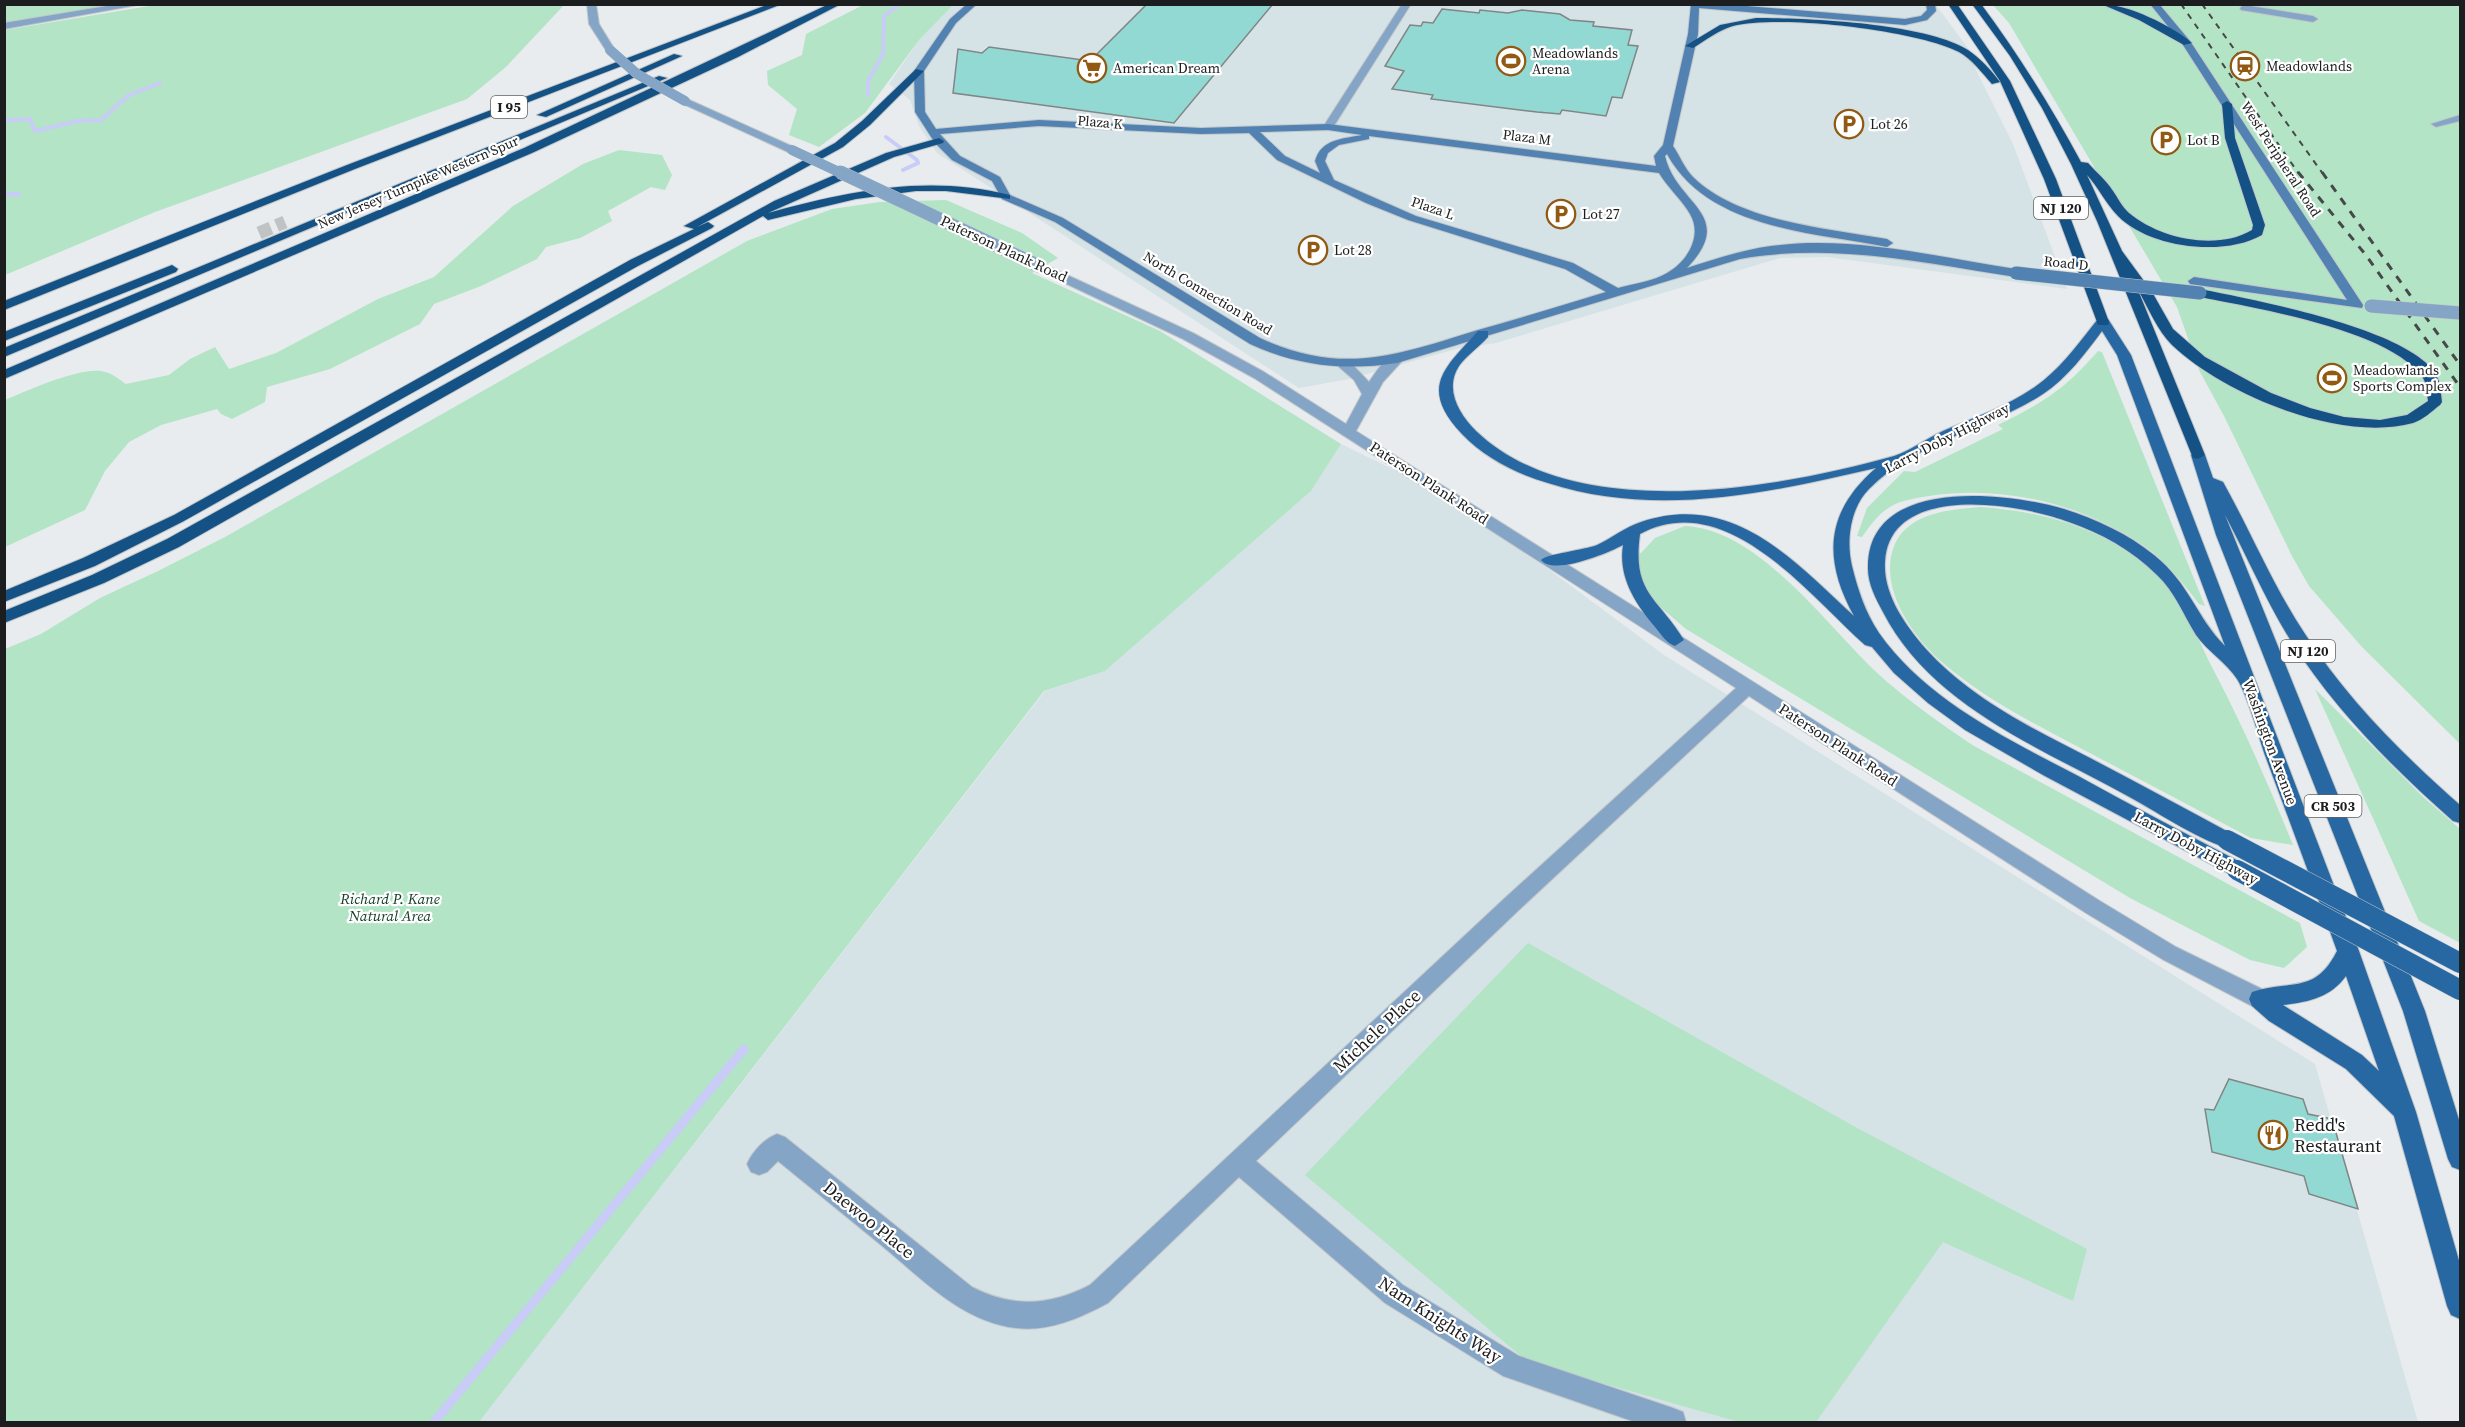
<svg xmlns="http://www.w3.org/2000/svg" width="2465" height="1427" font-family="'Source Serif 4',serif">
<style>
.built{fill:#d5e2e6}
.green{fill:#b2e4c5}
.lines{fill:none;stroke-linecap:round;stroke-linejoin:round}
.stream-far2{stroke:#c8ccf6;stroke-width:4}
.stream-far1{stroke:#c8ccf6;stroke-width:4.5}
.stream{stroke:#c8ccf6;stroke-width:9}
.building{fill:#91d9d2;stroke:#828585;stroke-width:1.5}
.highway-tunnel{stroke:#bfc3c4;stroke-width:13;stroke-dasharray:13 6;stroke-linecap:butt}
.street-casing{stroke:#c3c7c9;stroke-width:2}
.secondary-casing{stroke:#c3c7c9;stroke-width:2}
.primary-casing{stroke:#c3c7c9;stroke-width:2}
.highway-casing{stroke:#c3c7c9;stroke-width:2}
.street{fill:#85a5c6;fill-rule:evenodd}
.secondary{fill:#5282b2;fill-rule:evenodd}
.primary{fill:#2868a2;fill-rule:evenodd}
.highway{fill:#145286;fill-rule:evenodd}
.rail-far1{stroke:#464849;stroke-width:2;stroke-dasharray:6 6;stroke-linecap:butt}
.rail{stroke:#464849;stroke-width:3;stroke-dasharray:8 8;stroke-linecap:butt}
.street-bridge-far1-casing{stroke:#c3c7c9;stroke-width:10;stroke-linecap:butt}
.street-bridge-casing{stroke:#c3c7c9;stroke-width:14;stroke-linecap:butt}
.secondary-bridge-casing{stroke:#c3c7c9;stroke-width:14;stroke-linecap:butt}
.primary-bridge-casing{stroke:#c3c7c9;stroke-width:21;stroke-linecap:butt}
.street-bridge-far1{stroke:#85a5c6;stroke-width:10}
.street-bridge{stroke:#85a5c6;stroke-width:13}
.secondary-bridge{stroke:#5282b2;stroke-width:13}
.primary-bridge{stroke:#2868a2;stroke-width:20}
.labels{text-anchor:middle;stroke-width:4.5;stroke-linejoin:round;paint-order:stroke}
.far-poi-label{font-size:14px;fill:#1c1d1e;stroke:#fff;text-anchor:start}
.shield{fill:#fff;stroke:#606162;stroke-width:1.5}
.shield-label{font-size:14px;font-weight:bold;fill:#1c1d1e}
.far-street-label{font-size:14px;fill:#1c1d1e;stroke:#fff}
.street-label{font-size:15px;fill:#1c1d1e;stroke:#fff}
.park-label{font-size:15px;font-style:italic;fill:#103b25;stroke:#fff}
.near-street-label{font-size:18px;fill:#1c1d1e;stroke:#fff}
.near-poi-label{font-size:18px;fill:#1c1d1e;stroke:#fff;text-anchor:start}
</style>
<rect width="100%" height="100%" fill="#e8ecee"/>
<path class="built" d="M 953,5 L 1936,5 L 1970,51 L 1975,68 L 2013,144 L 2067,289 L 1827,257 L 1780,258 L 1496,343 L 1460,348 L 1349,379 L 1299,388 L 937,153 L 919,126 L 910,100 L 889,84 L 919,40 Z
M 1341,444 L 1454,499 L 1664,655 L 2315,1064 L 2418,1422 L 479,1422 L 1045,691 L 1105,671 L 1311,491 Z"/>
<path class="green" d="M 865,4 L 953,5 L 919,40 L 865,113 L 819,147 L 789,135 L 797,109 L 768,85 L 767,71 L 802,55 L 806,34 Z
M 5,5 L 121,5 L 5,24 Z
M 155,5 L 155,4 L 564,5 L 506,67 L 467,99 L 155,212 L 5,275 L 5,30 Z
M 1993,5 L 2460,5 L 2460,744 L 2362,647 L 2309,586 L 2292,556 L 2224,416 L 2199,370 L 2177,307 L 2009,23 Z
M 619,150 L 662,155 L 672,175 L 665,190 L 651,187 L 608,211 L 612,221 L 580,238 L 546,247 L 537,259 L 481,286 L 434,304 L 420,324 L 330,369 L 267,387 L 265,402 L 232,419 L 221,414 L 217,409 L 161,425 L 129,442 L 105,471 L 85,510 L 5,547 L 5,400 C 27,391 83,365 105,372 C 112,373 120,380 126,384 L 169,375 L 190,359 L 215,347 L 229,369 L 276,353 L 378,299 L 434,277 L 513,206 L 583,164 Z
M 946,200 L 1022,233 L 1058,258 L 1032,273 L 1160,331 L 1341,444 L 1311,491 L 1105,671 L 1044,691 L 479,1422 L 5,1422 L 5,649 L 41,634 L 100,598 L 158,571 L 225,537 L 747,241 L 832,209 L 880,202 Z
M 2098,351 L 2102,352 L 2205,606 L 2199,604 C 2180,579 2162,556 2135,540 C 2075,502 2000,485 1929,496 C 1917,498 1901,500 1890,507 C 1878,514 1870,526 1862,537 L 1857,536 L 1867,508 L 1904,471 L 1915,472 L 2003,429 L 1998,425 C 2043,403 2065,389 2098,351 Z
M 1981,507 C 2049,512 2118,532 2165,584 C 2187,608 2199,642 2214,671 C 2244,728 2269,786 2293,845 L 2251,838 C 2196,809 2141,780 2086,751 C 2037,725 1986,700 1943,663 C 1915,639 1884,596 1891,557 C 1899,514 1944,510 1981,507 Z
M 1685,526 C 1763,530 1831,633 1886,681 C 1914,705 1944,726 1974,746 L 2300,923 L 2307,947 L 2284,968 L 2250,960 L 2130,898 L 1686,629 L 1644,593 L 1635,553 L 1641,553 L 1655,538 Z
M 2315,689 L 2423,797 L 2460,829 L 2460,943 L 2419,921 Z
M 1528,943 L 1857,1128 L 2087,1249 L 2073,1301 L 1943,1242 L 1816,1422 L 1739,1422 L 1528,1362 L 1305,1175 Z"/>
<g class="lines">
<path class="stream-far2" d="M 868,95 L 868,81 L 883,54 L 884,16 L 900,4
M 4,120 L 30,119 L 35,131 L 78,121 L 101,120 L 129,95 L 160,83
M 886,137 L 917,160 L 918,163 L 903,170"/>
<path class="stream-far1" d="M 4,194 L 19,194"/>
<path class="stream" d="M 434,1422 L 744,1049"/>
</g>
<path class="building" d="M 1147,4 L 1273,4 L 1174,123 L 953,93 L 958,49 L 982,53 L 989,47 L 1090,61 Z
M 1442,9 L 1479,13 L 1480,10 L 1508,13 L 1522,10 L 1560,14 L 1570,20 L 1594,22 L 1593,26 L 1632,30 L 1628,45 L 1638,46 L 1622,98 L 1612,97 L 1606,116 L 1562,110 L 1560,114 L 1537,112 L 1431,99 L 1433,95 L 1392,89 L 1404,71 L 1385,66 L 1410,25 L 1421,26 L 1423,22 L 1433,23 Z
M 2229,1079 L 2303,1099 L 2308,1114 L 2332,1119 L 2358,1209 L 2309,1194 L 2304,1176 L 2212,1152 L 2205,1109 L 2214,1110 Z"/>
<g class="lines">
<path class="highway-tunnel" d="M 259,233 L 285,222"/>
<g class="street-casing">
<path id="street" d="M 119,4 L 143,4 L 4,29 L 4,23 Z
M 587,4 L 596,4 L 599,24 L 615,50 L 613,52 L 607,52 L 589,24 Z
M 1402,4 L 1411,4 L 1332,129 L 1324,129 L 1323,127 Z
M 2244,5 L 2313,16 L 2318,19 L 2313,22 L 2241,10 L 2240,8 Z
M 685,98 L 796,148 L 797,150 L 788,152 L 681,103 L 681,99 Z
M 2460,115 L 2460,121 L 2436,127 L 2431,124 Z
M 1041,263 L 1193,333 L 1264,372 L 1346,424 L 1362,394 L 1354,380 L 1339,367 L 1339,361 L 1349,361 L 1369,382 C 1377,371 1386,353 1402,356 L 1404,359 L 1383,382 L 1356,431 L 2100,901 L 2176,947 L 2268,992 L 2271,999 L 2268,1006 L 2260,1008 L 2252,1006 L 2162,959 L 2086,913 L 1749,696 L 1520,909 L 1256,1161 L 1403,1285 L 1519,1356 L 1673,1408 L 1683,1412 L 1686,1422 L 1635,1422 L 1503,1376 L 1385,1303 L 1239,1177 L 1108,1303 C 1080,1318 1049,1332 1016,1328 C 962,1322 921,1278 881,1245 C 847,1217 812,1189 778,1161 L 767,1172 L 759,1175 L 751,1172 L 747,1164 C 753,1151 764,1139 777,1134 L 785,1137 L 972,1287 C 1013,1308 1049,1306 1090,1285 L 1506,897 L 1736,688 L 1254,378 L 1183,339 L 1037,270 L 1037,264 Z"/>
</g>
<g class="secondary-casing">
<path id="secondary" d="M 967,4 L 977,4 L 956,23 L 924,71 L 925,112 L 936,129 L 1039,120 L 1201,128 L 1328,124 L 1656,166 L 1654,156 L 1663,145 L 1688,34 L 1691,4 L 1722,4 L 1905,19 L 1921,16 L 1927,10 L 1926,4 L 1935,4 L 1936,11 L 1927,20 L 1905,25 L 1699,8 L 1698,34 L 1673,146 C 1680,156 1684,168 1693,177 C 1739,222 1826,228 1887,239 L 1893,243 L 1887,247 C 1812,232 1708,229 1667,154 L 1665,156 C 1676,205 1738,214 1687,268 C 1715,259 1742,250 1771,246 C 1852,235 1936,257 2016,269 L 2022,273 L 2016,277 C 1924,263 1833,242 1740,259 L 1397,363 C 1345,371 1298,366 1250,344 L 1055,222 L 1002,199 L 992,181 L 952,160 L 935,143 L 915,112 L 914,71 L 950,19 ZM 1039,126 L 1201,134 L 1249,133 L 1277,160 L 1366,203 L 1408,220 L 1565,269 L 1606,292 C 1563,305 1521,318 1478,330 C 1397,355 1342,376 1260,338 L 1063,218 L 1010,195 L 1000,177 L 960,156 L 940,134 ZM 1328,130 L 1362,135 C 1342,139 1321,139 1315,161 L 1320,173 L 1285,156 L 1260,132 ZM 1369,136 L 1659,173 C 1668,188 1682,200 1690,214 C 1703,236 1687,262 1667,273 C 1654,281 1633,284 1618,288 L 1573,263 L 1416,216 L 1334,180 L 1325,161 L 1328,153 L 1339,145 L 1369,139 Z
M 2150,4 L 2159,4 L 2190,41 L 2363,305 L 2362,308 L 2190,284 L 2188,281 L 2194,277 L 2347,300 L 2183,45 Z"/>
</g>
<g class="primary-casing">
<path id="primary" d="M 2103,318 L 2108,319 L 2131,355 L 2359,951 L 2416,1112 L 2460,1264 L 2460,1319 L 2451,1315 L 2447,1306 L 2394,1116 L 2346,1069 L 2269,1021 L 2252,1006 L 2249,999 L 2252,992 C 2291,979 2315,995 2337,951 C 2314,887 2290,822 2266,758 C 2258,736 2249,698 2237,679 C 2227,663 2207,651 2196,635 C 2183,614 2175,592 2157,575 C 2132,550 2101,533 2069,522 C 2019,503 1889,482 1885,562 C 1883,594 1905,625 1925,648 C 1970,698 2031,728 2090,758 C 2138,783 2186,809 2234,835 L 2237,840 L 2234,845 L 2227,848 C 2193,837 2156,811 2124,794 C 2038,747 1930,704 1883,612 C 1876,599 1868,584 1868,569 C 1866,476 2006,492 2064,509 C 2096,519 2128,534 2154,555 C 2190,584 2196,617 2225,646 L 2117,355 L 2102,331 C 2085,354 2067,378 2043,394 C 1988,430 1917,441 1869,489 C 1850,508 1846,541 1852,566 C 1858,590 1865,612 1879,633 C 1926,700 2009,740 2080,777 C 2134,807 2189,835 2244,864 L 2247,870 L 2244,876 L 2237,878 L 2043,775 L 1965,730 L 1928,703 L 1894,673 L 1872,647 L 1865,645 C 1809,595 1726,487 1640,534 C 1632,594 1657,596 1684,640 L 1675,646 C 1666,643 1661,634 1655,627 C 1635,603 1618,577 1623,545 C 1608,553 1553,576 1541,560 C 1546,554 1585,550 1597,545 C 1612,538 1625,527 1641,522 C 1733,491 1793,560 1854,616 C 1822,558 1826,511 1876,468 C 1768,493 1657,518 1548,483 C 1517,474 1485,458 1462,434 C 1418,387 1445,368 1478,331 L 1488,331 L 1488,337 C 1479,347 1467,355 1459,366 C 1444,389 1459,414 1476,431 C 1574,525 1776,489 1894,456 C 1910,451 1927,438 1943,431 C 1977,416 2015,404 2044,380 C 2065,363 2081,340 2098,319 ZM 2346,976 L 2379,1071 L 2362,1055 L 2283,1005 C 2308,1002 2330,998 2346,976 Z
M 2198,451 L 2205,455 L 2213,478 L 2223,482 C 2251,532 2273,586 2305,634 C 2347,699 2402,754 2460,805 L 2460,823 L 2453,821 C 2392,767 2335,710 2291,641 C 2266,601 2247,556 2225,515 L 2425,1011 L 2460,1123 L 2460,1170 L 2452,1167 L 2448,1159 L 2403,1011 L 2216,535 L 2191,455 Z"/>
</g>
<g class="highway-casing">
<path id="highway" d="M 769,4 L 782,4 L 355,169 L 4,310 L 4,301 L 347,165 Z
M 829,4 L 841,4 L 738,57 L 532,153 L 4,379 L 4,370 L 524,148 Z
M 1948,4 L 1957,4 L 2010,81 L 2056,179 L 2109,322 L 2108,325 L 2098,325 L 2097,322 L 2044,179 L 2000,81 Z
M 1972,4 L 1981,4 C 2019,55 2051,107 2081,162 L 2088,163 C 2096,172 2106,180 2113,191 C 2118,198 2122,207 2129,213 C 2160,239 2217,251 2252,230 L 2253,225 L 2225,138 L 2222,104 L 2227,101 L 2232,104 L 2235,138 L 2265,225 L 2262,235 C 2224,257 2149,248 2118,216 C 2106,204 2099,188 2087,175 L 2122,251 L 2152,292 L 2173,329 L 2205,357 L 2271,393 L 2310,408 L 2344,417 L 2380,420 L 2407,415 L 2428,401 C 2427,394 2427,384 2423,378 C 2391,330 2255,308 2200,297 L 2194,293 L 2200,289 C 2249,299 2420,330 2438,379 C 2441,386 2441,395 2442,402 L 2440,405 C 2432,411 2423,420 2413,423 C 2341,443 2225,395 2172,345 C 2157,330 2149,309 2138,290 L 2205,455 L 2198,459 L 2193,458 L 2097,221 L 2071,164 L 2042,108 L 2010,56 Z
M 2101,4 C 2127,4 2173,26 2192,43 L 2184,45 L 2139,20 Z
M 1756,18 C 1807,18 1925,23 1968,50 C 1980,58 1991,70 2000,82 L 1992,84 C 1982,73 1972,59 1959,52 C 1917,30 1779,14 1733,26 C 1719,30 1706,40 1693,48 L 1685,46 L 1720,25 Z
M 674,54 L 682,56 L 546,117 L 537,115 Z
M 916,69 L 924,71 L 870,125 L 843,147 L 697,227 L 708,222 L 714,226 L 712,228 L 638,266 L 184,521 L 95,566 L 4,602 L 4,591 L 83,558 L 174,515 L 630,260 L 694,229 L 684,226 L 835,143 L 862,121 Z
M 659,76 L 667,78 L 4,357 L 4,348 Z
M 939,138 L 944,141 L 943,143 L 894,157 L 768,213 C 848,191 927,174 1010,195 L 1010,199 L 946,191 L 916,191 L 856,199 L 768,220 L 763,216 L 179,547 L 104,583 L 4,623 L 4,611 L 92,575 L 167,539 L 774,201 L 886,153 Z
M 172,265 L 178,269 L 176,272 L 4,341 L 4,332 Z"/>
</g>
<use href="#street" class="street"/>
<use href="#secondary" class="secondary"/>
<use href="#primary" class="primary"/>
<use href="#highway" class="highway"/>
<path class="rail-far1" d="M 2181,4 L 2299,174
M 2202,4 L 2323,174"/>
<path class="rail" d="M 2298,172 L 2365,254 L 2460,387
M 2322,172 L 2460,365"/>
<g class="street-bridge-far1-casing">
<path id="street-bridge-far1" d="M 610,50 L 637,74 L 685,101
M 792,150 L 843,174"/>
</g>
<g class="street-bridge-casing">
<path id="street-bridge" d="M 840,172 L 1041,267
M 2371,306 L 2460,313"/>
</g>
<g class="secondary-bridge-casing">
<path id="secondary-bridge" d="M 2016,273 L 2200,293"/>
</g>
<g class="primary-bridge-casing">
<path id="primary-bridge" d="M 2227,840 L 2460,963
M 2237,870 L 2460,990"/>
</g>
<use href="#street-bridge-far1" class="street-bridge-far1"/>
<use href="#street-bridge" class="street-bridge"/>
<use href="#secondary-bridge" class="secondary-bridge"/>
<use href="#primary-bridge" class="primary-bridge"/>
</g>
<defs>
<g id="stadium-ring" transform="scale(1.5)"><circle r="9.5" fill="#fff" stroke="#915912" stroke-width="1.5"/><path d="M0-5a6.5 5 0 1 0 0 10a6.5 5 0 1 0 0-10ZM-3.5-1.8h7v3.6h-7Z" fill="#915912"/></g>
<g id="station-ring" transform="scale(1.5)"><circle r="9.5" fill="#fff" stroke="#915912" stroke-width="1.5"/><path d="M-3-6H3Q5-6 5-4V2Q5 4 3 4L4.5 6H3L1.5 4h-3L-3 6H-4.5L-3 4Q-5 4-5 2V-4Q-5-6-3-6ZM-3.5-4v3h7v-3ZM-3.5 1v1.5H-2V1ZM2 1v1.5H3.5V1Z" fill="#915912"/></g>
<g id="supermarket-ring" transform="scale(1.5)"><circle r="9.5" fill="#fff" stroke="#915912" stroke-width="1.5"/><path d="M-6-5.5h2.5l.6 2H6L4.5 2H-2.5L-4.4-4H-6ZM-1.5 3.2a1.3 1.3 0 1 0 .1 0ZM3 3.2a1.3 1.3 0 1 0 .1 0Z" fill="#915912"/></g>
<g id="parking-ring" transform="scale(1.5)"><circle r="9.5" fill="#fff" stroke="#915912" stroke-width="1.5"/><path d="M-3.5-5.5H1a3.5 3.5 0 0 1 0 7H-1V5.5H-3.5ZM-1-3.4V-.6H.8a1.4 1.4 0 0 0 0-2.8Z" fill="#915912"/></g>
<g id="restaurant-ring" transform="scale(1.5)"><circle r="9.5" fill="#fff" stroke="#915912" stroke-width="1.5"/><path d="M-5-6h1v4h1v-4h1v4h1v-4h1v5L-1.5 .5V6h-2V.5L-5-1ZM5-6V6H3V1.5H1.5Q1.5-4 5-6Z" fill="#915912"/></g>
</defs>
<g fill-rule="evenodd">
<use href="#stadium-ring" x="1511" y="61"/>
<use href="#station-ring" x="2245" y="66"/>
<use href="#supermarket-ring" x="1092" y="68"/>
<use href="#parking-ring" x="1849" y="124"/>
<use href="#parking-ring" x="2166" y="140"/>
<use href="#parking-ring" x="1561" y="214"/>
<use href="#parking-ring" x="1313" y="250"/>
<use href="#stadium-ring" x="2332" y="378"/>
<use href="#restaurant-ring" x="2273" y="1135"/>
</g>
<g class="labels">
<g class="far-poi-label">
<text x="1532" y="58">Meadowlands<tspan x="1532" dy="16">Arena</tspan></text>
<text x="2266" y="71">Meadowlands</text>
<text x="1113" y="73">American Dream</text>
<text x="1870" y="129">Lot 26</text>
<text x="2187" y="145">Lot B</text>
<text x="1582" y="219">Lot 27</text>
<text x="1334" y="255">Lot 28</text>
<text x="2353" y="375">Meadowlands<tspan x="2353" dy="16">Sports Complex</tspan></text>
</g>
<g class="shield">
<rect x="491" y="96" width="36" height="22" rx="4.5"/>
<rect x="2034" y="197" width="54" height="22" rx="4.5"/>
<rect x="2281" y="640" width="54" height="22" rx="4.5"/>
<rect x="2304.5" y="795" width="57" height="22" rx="4.5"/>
</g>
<g class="shield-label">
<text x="509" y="112">I 95</text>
<text x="2061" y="213">NJ 120</text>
<text x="2308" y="656">NJ 120</text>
<text x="2333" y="811">CR 503</text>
</g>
<g class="far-street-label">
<text transform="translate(1100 122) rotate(5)" y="5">Plaza K</text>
<text transform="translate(1527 137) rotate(7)" y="5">Plaza M</text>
<text transform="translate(2281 159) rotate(57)" y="5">West Peripheral Road</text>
<text transform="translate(418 182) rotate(-23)" y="5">New Jersey Turnpike Western Spur</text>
<text transform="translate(1433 208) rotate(19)" y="5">Plaza L</text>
<text transform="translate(2066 263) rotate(6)" y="5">Road D</text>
<text transform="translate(1208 293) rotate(31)" y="5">North Connection Road</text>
</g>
<g class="street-label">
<text transform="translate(1004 249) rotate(25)" y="5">Paterson Plank Road</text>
<text transform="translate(1947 438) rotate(-27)" y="5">Larry Doby Highway</text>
<text transform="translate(1429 483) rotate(33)" y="5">Paterson Plank Road</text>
<text transform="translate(2270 742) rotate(70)" y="5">Washington Avenue</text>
<text transform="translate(1838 745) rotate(33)" y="5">Paterson Plank Road</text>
<text transform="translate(2196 848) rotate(28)" y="5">Larry Doby Highway</text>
</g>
<g class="park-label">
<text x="390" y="904">Richard P. Kane<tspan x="390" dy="17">Natural Area</tspan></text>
</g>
<g class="near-street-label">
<text transform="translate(1377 1031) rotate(-43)" y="6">Michele Place</text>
<text transform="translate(869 1220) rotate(39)" y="6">Daewoo Place</text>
<text transform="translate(1440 1320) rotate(33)" y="6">Nam Knights Way</text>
</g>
<g class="near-poi-label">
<text x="2294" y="1131">Redd's<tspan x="2294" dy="21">Restaurant</tspan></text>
</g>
</g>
<rect width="2465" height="1427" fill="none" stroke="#1c1d1e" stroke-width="12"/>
</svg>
